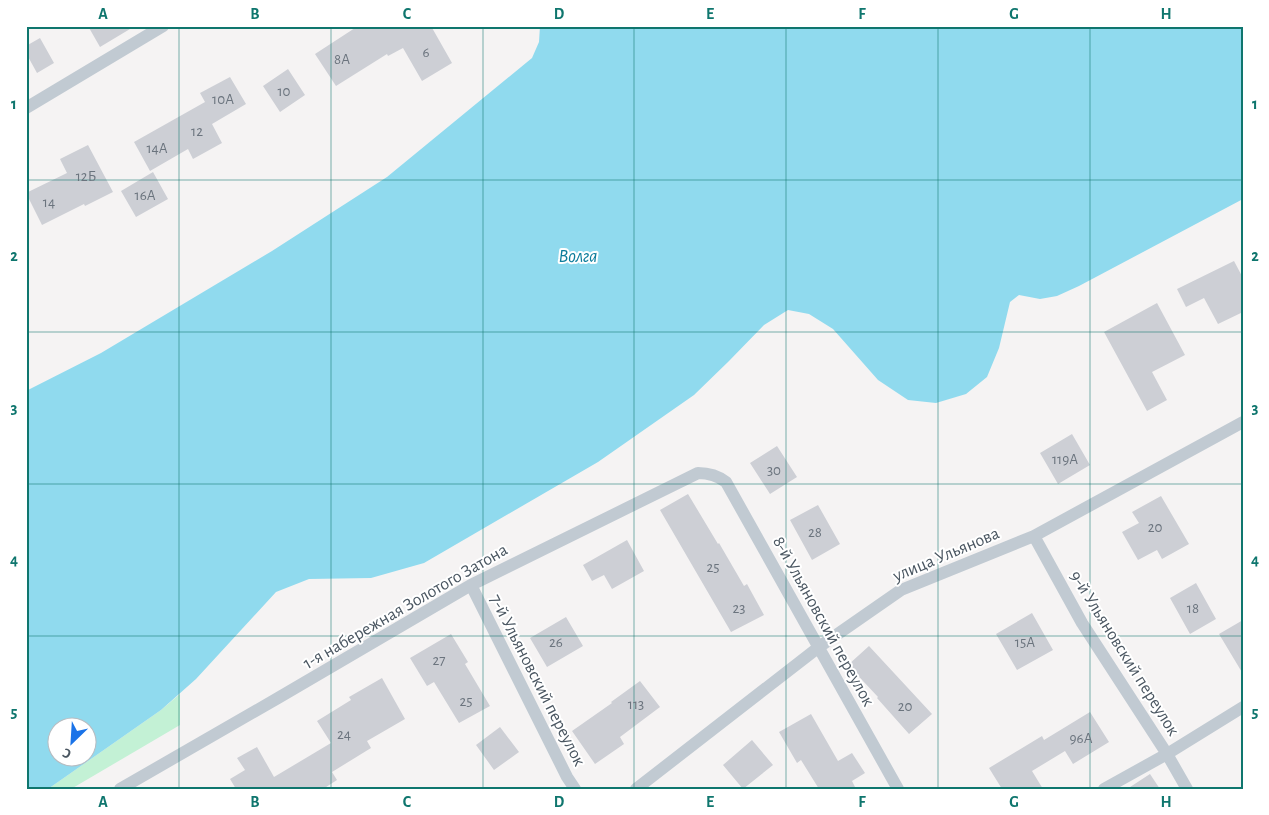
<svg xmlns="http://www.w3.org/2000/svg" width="1269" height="815" font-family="'Alegreya Sans',sans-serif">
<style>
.green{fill:#c3f1d5}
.water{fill:#90daee;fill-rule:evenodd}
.building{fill:#cdcfd5}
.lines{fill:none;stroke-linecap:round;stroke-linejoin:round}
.minor{stroke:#c1cad2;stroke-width:12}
.grid{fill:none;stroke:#0f766e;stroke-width:1;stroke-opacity:0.55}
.labels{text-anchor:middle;stroke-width:4;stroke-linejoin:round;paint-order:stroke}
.number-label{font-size:15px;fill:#6b747e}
.street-label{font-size:18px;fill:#4a5661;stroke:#fff}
.water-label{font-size:19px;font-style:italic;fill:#0c7c9b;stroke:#fff}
.neatline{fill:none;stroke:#0f766e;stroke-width:2}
.grid-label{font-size:16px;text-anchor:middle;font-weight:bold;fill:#0f766e}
</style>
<rect width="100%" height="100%" fill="#f5f3f3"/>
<path class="green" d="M 180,694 L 180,725 L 71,789 L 48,789 L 161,710 Z"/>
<path class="water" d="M 540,26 L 1243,26 L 1243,199 L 1079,286 L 1057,296 L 1040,299 L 1019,295 L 1010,302 L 999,348 L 987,377 L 966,394 L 936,403 L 908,400 L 878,380 L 833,329 L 809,314 L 788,310 L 764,325 L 729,361 L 694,395 L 598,462 L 424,563 L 371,578 L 309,579 L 276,592 L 196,679 L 161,710 L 48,789 L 26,789 L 26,391 L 101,353 L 272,251 L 387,177 L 532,58 L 539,42 ZM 58,728 L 88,728 L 88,758 L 58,758 Z"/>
<path class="building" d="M 88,26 L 135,26 L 100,47 Z
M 358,26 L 431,26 L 452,63 L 422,81 L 403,48 L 388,56 L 387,54 L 336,86 L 315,54 Z
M 40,38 L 54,63 L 37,73 L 26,53 L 26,46 Z
M 288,69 L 305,95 L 280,112 L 263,86 Z
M 230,77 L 246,104 L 212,124 L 222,143 L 193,159 L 188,149 L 150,171 L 134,142 L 205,102 L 200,93 Z
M 88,145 L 113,192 L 85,206 L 84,204 L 42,225 L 26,193 L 67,173 L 60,159 Z
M 153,172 L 168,199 L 136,217 L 121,191 Z
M 1234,261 L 1243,278 L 1243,312 L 1218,324 L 1204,298 L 1186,307 L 1177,289 Z
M 1157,303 L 1185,355 L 1152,372 L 1167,400 L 1147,411 L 1104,332 Z
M 1072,434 L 1090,465 L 1058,484 L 1040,453 Z
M 777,446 L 797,477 L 770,494 L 750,463 Z
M 688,494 L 718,544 L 719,543 L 744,586 L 747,584 L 764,615 L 731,632 L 660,510 Z
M 1161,496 L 1189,544 L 1162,559 L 1157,550 L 1138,560 L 1122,532 L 1139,523 L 1132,512 Z
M 818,505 L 840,544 L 812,560 L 790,520 Z
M 627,540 L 644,571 L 612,589 L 604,575 L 592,581 L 583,565 Z
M 1196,583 L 1216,619 L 1190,634 L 1170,598 Z
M 1032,613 L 1053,650 L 1017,670 L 996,634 Z
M 566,617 L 583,646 L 547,667 L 530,638 Z
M 1243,620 L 1243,674 L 1219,634 Z
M 451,634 L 468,662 L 465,664 L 490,706 L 459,723 L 434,682 L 427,686 L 410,658 Z
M 869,646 L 932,714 L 909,734 L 877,698 L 878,697 L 848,665 Z
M 382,678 L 405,719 L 367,741 L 371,748 L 332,772 L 337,780 L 323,789 L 236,789 L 230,779 L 245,770 L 237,758 L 257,747 L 274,777 L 331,743 L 317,721 L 351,700 L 349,697 Z
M 640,681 L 660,707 L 620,737 L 624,744 L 595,764 L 572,731 L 612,703 L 611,702 Z
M 1090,712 L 1109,742 L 1073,764 L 1065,751 L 1032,771 L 1043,789 L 1002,789 L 989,768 L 1042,736 L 1044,740 Z
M 811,714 L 838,761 L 852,753 L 865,773 L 852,781 L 856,789 L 819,789 L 801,760 L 797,763 L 779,732 Z
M 500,727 L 519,752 L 494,770 L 476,745 Z
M 752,740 L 773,765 L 743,789 L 723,765 Z
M 1150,774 L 1160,789 L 1127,789 Z"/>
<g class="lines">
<path class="minor" d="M 26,108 L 163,26
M 1034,536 L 1082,623 L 1167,754 L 1187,789
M 471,585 L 567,777 L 575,789
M 120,789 L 278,698 L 471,585 L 698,473 C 709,473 717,475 726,482 L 898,789
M 636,789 L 819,647 L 901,590 L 1034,536 L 1243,422
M 1104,789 L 1167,754 L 1243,707"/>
</g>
<path class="grid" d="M 179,26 L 179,789M 331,26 L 331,789M 483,26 L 483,789M 634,26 L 634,789M 786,26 L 786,789M 938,26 L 938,789M 1090,26 L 1090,789M 26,180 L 1243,180M 26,332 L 1243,332M 26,484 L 1243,484M 26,636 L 1243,636"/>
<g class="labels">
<g class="number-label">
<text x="426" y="57">6</text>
<text x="342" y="64">8А</text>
<text x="284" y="96">10</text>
<text x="223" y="104">10А</text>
<text x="197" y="136">12</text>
<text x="157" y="153">14А</text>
<text x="86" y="181">12Б</text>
<text x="145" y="200">16А</text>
<text x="49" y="207">14</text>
<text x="1065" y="464">119А</text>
<text x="774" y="475">30</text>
<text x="1155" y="532">20</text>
<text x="815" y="537">28</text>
<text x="713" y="572">25</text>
<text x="739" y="613">23</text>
<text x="1193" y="613">18</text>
<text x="556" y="647">26</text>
<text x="1025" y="647">15А</text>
<text x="439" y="665">27</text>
<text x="466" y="706">25</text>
<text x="636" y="709">113</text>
<text x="905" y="711">20</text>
<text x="344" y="739">24</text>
<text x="1081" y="743">96А</text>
</g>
<g class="street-label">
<text transform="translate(946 554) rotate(-23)" y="6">улица Ульянова</text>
<text transform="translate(405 606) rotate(-30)" y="6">1-я набережная Золотого Затона</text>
<text transform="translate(824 621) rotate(61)" y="6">8-й Ульяновский переулок</text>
<text transform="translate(1125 653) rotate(58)" y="6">9-й Ульяновский переулок</text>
<text transform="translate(538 680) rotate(63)" y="6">7-й Ульяновский переулок</text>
</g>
<g class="water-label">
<text x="578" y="262">Волга</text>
</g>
</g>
<rect width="1269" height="815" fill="none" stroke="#ffffff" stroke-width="55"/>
<g transform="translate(72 742) rotate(205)"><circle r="24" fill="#ffffff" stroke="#b7bbc0"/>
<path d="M0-4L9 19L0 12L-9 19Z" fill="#1a73e8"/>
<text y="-8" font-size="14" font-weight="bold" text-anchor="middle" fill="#4a5661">С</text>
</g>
<rect x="28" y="28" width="1214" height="760" class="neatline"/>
<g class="grid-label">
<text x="103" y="19">A</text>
<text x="255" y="19">B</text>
<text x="407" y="19">C</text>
<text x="559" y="19">D</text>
<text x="710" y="19">E</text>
<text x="862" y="19">F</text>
<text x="1014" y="19">G</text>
<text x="1166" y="19">H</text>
<text x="14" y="109">1</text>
<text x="1255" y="109">1</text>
<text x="14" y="261">2</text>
<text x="1255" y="261">2</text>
<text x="14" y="413">3</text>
<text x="1255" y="413">3</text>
<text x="14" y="565">4</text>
<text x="1255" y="565">4</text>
<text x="14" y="717">5</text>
<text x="1255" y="717">5</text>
<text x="103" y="807">A</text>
<text x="255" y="807">B</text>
<text x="407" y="807">C</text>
<text x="559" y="807">D</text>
<text x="710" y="807">E</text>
<text x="862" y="807">F</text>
<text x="1014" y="807">G</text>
<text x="1166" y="807">H</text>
</g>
</svg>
